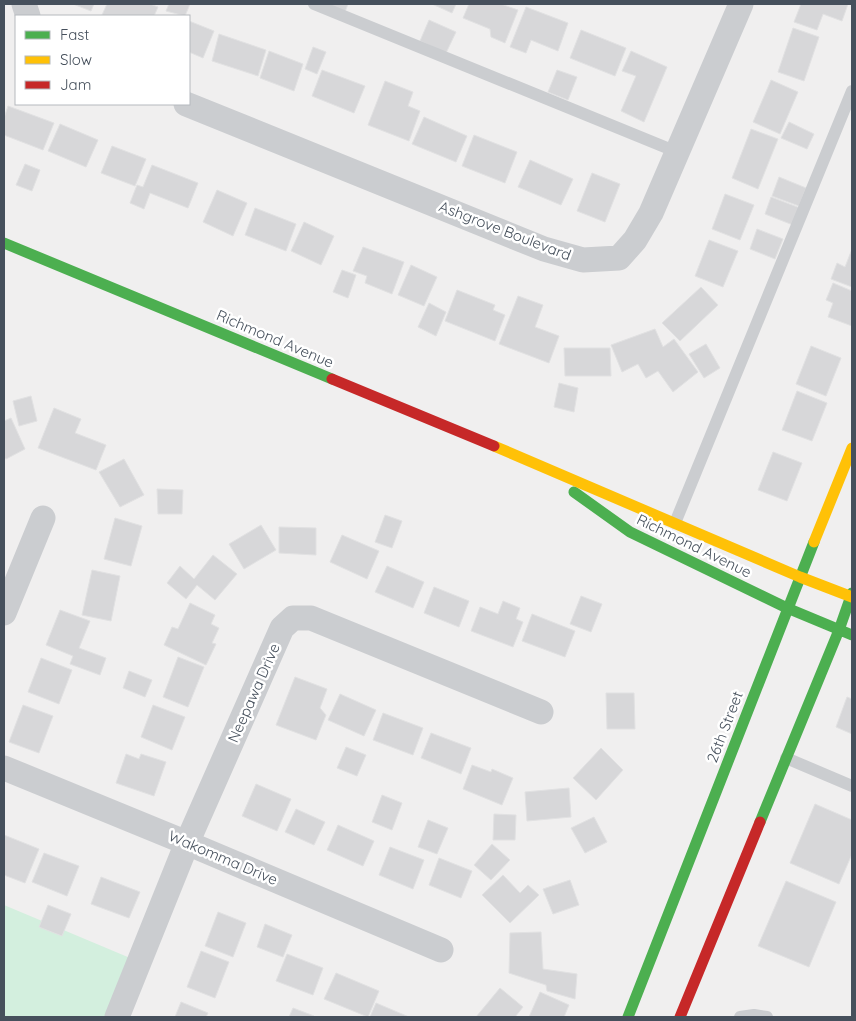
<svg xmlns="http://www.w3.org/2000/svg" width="856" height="1021" font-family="Quicksand,sans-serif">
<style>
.green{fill:#d3efde}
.building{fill:#d7d7d9;stroke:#e1e1e2}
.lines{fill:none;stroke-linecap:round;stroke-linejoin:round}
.lane{stroke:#cbcdd0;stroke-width:12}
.street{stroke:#cbcdd0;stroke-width:25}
.fast{stroke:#4caf50;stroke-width:11}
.slow{stroke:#ffc107;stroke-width:11}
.jam{stroke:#c62828;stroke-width:11}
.labels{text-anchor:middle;stroke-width:5;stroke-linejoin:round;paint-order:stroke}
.street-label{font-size:15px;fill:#46505c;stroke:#fff}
</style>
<rect width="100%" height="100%" fill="#f0efef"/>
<path class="green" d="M 4,905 L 142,963 L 120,1017 L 4,1017 Z"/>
<path class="building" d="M 73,4 L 94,4 L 91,11 Z
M 107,4 L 150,4 L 158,7 L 154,16 L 105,16 L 102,15 Z
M 169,4 L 190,4 L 185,16 L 166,11 Z
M 328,4 L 348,4 L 345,12 Z
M 432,4 L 456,4 L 452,13 Z
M 469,4 L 501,4 L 518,10 L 505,43 L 491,37 L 490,29 L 463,18 Z
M 801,4 L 848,4 L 842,21 L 823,14 L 817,30 L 794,22 Z
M 526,7 L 568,23 L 558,51 L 531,40 L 526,53 L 510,47 Z
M 429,20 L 456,32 L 446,53 L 420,41 Z
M 189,21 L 214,31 L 203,58 L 189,52 Z
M 793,28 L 819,37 L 804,81 L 778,72 Z
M 581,30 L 626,48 L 615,76 L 570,58 Z
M 219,34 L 266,50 L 258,76 L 212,61 Z
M 313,47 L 326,52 L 317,74 L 305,69 Z
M 269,51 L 303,64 L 294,91 L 260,78 Z
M 631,51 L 667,67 L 644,122 L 621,111 L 636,76 L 622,71 Z
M 322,70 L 365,86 L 354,113 L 312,96 Z
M 557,70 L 577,77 L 568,100 L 548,92 Z
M 771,80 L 798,92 L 780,134 L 753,122 Z
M 385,81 L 413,92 L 408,106 L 420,111 L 409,141 L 368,125 Z
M 8,106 L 54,123 L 43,150 L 4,135 L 4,118 Z
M 424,117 L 467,136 L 456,162 L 412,144 Z
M 789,122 L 814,134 L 807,149 L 781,138 Z
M 60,124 L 98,140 L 86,167 L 48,151 Z
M 751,129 L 778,139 L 758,189 L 732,178 Z
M 474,135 L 517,152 L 505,183 L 462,166 Z
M 112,146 L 146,159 L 135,186 L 101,173 Z
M 530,160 L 573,179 L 561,205 L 518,187 Z
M 25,164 L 40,170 L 32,191 L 16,185 Z
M 152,165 L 198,183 L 188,208 L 150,193 L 144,209 L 130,203 L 137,185 L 143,187 Z
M 592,173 L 620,184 L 605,222 L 577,211 Z
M 779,177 L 806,188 L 799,206 L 772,196 Z
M 217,190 L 247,203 L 233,236 L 203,222 Z
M 725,194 L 754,205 L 740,240 L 712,229 Z
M 771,197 L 800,208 L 793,225 L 765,214 Z
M 255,208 L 296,224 L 286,251 L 245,235 Z
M 304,222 L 334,236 L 321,265 L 291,251 Z
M 757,229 L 783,239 L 775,259 L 750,249 Z
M 709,240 L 738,251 L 723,287 L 695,276 Z
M 363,247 L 404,262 L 392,294 L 365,283 L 367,276 L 353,271 Z
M 852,249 L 852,287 L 831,279 L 837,263 L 845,267 Z
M 411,265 L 437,277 L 424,306 L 398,295 Z
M 342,270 L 356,275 L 348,298 L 333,292 Z
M 833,283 L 852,291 L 852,326 L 828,317 L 833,303 L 826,300 Z
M 701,287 L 718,305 L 680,341 L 662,323 Z
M 457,290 L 495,305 L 493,310 L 505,315 L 495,341 L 445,321 Z
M 518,296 L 543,305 L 535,327 L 559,336 L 549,363 L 499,344 Z
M 429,303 L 446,312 L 436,336 L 418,327 Z
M 655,329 L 663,347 L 674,339 L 698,372 L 673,392 L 658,371 L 646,378 L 638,364 L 622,372 L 611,345 Z
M 706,344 L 720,368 L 704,378 L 689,354 Z
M 811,346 L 841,358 L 826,396 L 796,384 Z
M 564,348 L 610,348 L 611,376 L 565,376 Z
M 559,383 L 578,388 L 574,412 L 554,407 Z
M 797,391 L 827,403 L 812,441 L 782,430 Z
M 31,396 L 37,421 L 19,426 L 13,401 Z
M 54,408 L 81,419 L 75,433 L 106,445 L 96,470 L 38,448 Z
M 11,418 L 25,449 L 6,459 L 4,458 L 4,421 Z
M 773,452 L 802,463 L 787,501 L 758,490 Z
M 124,459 L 144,495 L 120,507 L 99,472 Z
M 157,489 L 183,490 L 182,514 L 158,514 Z
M 385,515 L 402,521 L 392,548 L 375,542 Z
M 115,518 L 142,526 L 131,566 L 104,559 Z
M 261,525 L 276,550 L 244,569 L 229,544 Z
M 279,527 L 316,528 L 316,555 L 279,553 Z
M 342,535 L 379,551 L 367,579 L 330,562 Z
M 213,555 L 237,574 L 215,600 L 197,585 L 186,599 L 167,583 L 180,566 L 194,579 Z
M 387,566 L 424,582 L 413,608 L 375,592 Z
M 92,570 L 120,576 L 111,621 L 82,615 Z
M 434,587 L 469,601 L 459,627 L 424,613 Z
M 581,596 L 602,604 L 591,632 L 570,624 Z
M 503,601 L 520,608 L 516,619 L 523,622 L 513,647 L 471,631 L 480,607 L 498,614 Z
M 190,603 L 215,615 L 211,624 L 219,628 L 212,643 L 216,644 L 206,665 L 164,645 L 172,627 L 178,629 Z
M 60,610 L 90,621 L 79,648 L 106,658 L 100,675 L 70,664 L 73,656 L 46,645 Z
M 532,614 L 575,631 L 565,657 L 522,641 Z
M 178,657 L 204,667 L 188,707 L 163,697 Z
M 41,658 L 72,670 L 59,704 L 28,692 Z
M 129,671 L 152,680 L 145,697 L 123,688 Z
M 295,677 L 327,689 L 320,708 L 326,715 L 316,740 L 276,725 Z
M 606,693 L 634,693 L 635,729 L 607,729 Z
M 340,694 L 376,710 L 364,736 L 328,720 Z
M 847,697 L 852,699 L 852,734 L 836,727 Z
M 23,705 L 53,716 L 39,753 L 9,742 Z
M 153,705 L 185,717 L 172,750 L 141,737 Z
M 383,713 L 423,728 L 413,755 L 373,740 Z
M 431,733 L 471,748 L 461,774 L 421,758 Z
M 346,747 L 366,755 L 357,776 L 337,768 Z
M 601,748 L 623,770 L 596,800 L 573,778 Z
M 126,754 L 139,759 L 141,754 L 166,762 L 154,796 L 116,783 Z
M 472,765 L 491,772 L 492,769 L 513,778 L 502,805 L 463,789 Z
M 256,784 L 291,799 L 277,831 L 242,816 Z
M 569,788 L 571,817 L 527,821 L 525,792 Z
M 382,795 L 402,803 L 392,830 L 372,822 Z
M 815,804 L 852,820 L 852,854 L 839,884 L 790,863 Z
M 296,809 L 325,822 L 314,845 L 285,832 Z
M 494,814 L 516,815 L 515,840 L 493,840 Z
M 594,817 L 607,842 L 585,853 L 571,828 Z
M 428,820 L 448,828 L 437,854 L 418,847 Z
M 338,825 L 374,841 L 363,866 L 327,850 Z
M 4,835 L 39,849 L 25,883 L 4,875 Z
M 492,844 L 510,860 L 491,880 L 474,865 Z
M 390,847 L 424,860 L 413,889 L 379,875 Z
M 44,853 L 79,866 L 67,896 L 32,882 Z
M 439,858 L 472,871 L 461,898 L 429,885 Z
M 503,875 L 520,893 L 528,885 L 539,895 L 510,923 L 482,895 Z
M 101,877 L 140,892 L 129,918 L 91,904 Z
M 570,880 L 579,905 L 553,914 L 543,889 Z
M 786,881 L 836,902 L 809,967 L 758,946 Z
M 48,905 L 71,914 L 62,936 L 39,927 Z
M 218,912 L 246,923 L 233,957 L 205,946 Z
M 265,924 L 292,935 L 283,957 L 257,947 Z
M 541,932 L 543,969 L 577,974 L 575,999 L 547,991 L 546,985 L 509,973 L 510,933 Z
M 201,951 L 229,962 L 215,998 L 187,987 Z
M 287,954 L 323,968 L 313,995 L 276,981 Z
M 336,973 L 379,991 L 368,1017 L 324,999 Z
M 500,988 L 523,1007 L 515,1017 L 476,1017 Z
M 540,992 L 569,1005 L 564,1017 L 529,1017 Z
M 181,1002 L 208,1013 L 206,1017 L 175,1017 Z
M 376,1003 L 409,1017 L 370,1017 Z
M 293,1008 L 314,1016 L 314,1017 L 289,1017 Z"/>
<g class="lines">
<path class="lane" d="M 314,4 L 677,152
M 675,523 L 852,91
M 786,758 L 852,786
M 740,1017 L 754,1015 L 767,1017"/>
<path class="street" d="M 24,4 L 28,16
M 186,104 L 544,249 L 583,260 L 619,258 L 635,240 L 651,213 L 741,4
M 4,613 L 43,518
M 4,768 L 187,843 L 441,950
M 117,1017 L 187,843 L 282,628 L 293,618 L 311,618 L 541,712"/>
<path class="fast" d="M 4,243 L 332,379
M 574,492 L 630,532 L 787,608 L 852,635
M 760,822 L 839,630 L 852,593
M 628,1017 L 814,542"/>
<path class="slow" d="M 494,446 L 800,577 L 852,597
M 814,542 L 852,448"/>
<path class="jam" d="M 332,379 L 494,446
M 680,1017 L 760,822"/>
</g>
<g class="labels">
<g class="street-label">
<text transform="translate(505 231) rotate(21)" y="5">Ashgrove Boulevard</text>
<text transform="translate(275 339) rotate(23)" y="5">Richmond Avenue</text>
<text transform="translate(694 546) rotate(26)" y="5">Richmond Avenue</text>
<text transform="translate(254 693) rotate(-66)" y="5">Neepawa Drive</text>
<text transform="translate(725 727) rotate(-69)" y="5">26th Street</text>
<text transform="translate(223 858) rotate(23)" y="5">Wakomma Drive</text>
</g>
</g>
<rect width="856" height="1021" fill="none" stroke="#46505c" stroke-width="10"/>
<rect x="15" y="15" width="175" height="90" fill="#ffffff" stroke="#b5b9be"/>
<rect x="25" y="31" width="25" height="8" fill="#4caf50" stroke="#b5b9be"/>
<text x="60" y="40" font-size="15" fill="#46505c">Fast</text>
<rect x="25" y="56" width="25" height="8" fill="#ffc107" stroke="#b5b9be"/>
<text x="60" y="65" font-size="15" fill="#46505c">Slow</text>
<rect x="25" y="81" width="25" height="8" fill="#c62828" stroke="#b5b9be"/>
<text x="60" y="90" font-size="15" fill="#46505c">Jam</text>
</svg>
